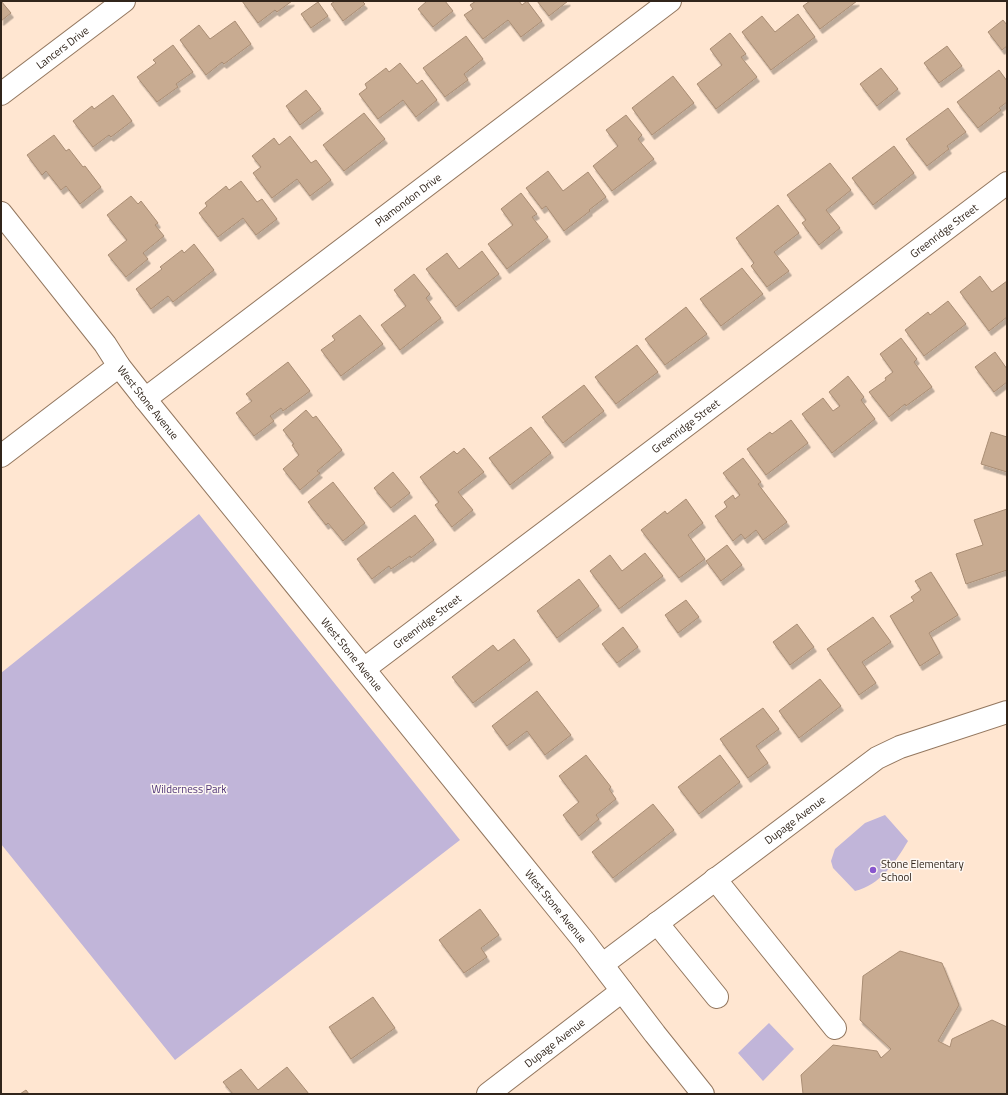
<svg xmlns="http://www.w3.org/2000/svg" width="1008" height="1095" font-family="'Titillium Web',sans-serif">
<style>
.green{fill:#c1b5d9}
.building{fill:#c8ab91;stroke:#a98d74;filter:url(#shadow)}
.lines{fill:none;stroke-linecap:round;stroke-linejoin:round}
.minor-casing{stroke:#93775f;stroke-width:24}
.minor{stroke:#fff;stroke-width:22}
.poi-dot{fill:#8856ce;stroke:#fdf7f2;stroke-width:1.5}
.labels{text-anchor:middle;stroke-width:3;stroke-linejoin:round;paint-order:stroke}
.street-label{font-size:11px;fill:#31251b;stroke:#fdf7f2}
.park-label{font-size:11px;fill:#4f3376;stroke:#fdf7f2}
.poi-label{font-size:11px;fill:#31251b;stroke:#fdf7f2;text-anchor:start}
</style>
<defs>
<filter id="shadow"><feDropShadow dx="2.5" dy="4.5" stdDeviation="0" flood-color="#0004"/></filter>
</defs>
<rect width="100%" height="100%" fill="#ffe6d1"/>
<path class="green" d="M 199,514 L 460,840 L 175,1060 L 1,844 L 1,673 Z
M 885,815 L 908,841 C 895,863 880,885 855,891 L 833,868 L 831,861 L 835,849 L 865,823 Z
M 769,1023 L 794,1049 L 763,1081 L 738,1053 Z"/>
<path class="building" d="M 1,1 L 11,13 L 1,21 Z
M 242,1 L 292,1 L 277,12 L 275,10 L 258,23 Z
M 335,1 L 362,1 L 365,4 L 343,21 L 331,4 Z
M 427,1 L 445,1 L 453,11 L 433,27 L 418,9 Z
M 476,1 L 519,1 L 522,5 L 527,1 L 542,21 L 521,37 L 508,20 L 483,39 L 464,15 L 473,9 L 470,5 Z
M 537,1 L 568,1 L 549,16 Z
M 810,1 L 857,1 L 820,29 L 803,6 Z
M 318,2 L 328,16 L 311,28 L 301,14 Z
M 798,14 L 815,37 L 771,70 L 742,32 L 762,16 L 775,32 Z
M 1003,20 L 1007,25 L 1007,46 L 1002,50 L 988,32 Z
M 235,21 L 251,44 L 224,64 L 222,62 L 206,75 L 180,40 L 199,25 L 210,39 Z
M 730,33 L 746,54 L 741,57 L 757,77 L 716,109 L 697,84 L 722,65 L 710,49 Z
M 466,36 L 483,59 L 464,74 L 468,80 L 445,97 L 423,68 Z
M 173,45 L 193,72 L 176,84 L 178,87 L 157,102 L 137,77 L 156,63 L 153,60 Z
M 947,46 L 962,66 L 939,83 L 924,63 Z
M 400,63 L 417,84 L 422,80 L 437,100 L 416,117 L 403,100 L 378,119 L 359,94 L 367,88 L 365,84 L 386,68 L 389,72 Z
M 881,68 L 898,89 L 877,106 L 860,84 Z
M 999,70 L 1007,81 L 1007,102 L 999,108 L 1001,110 L 978,128 L 957,102 Z
M 673,76 L 694,103 L 652,135 L 632,108 Z
M 306,90 L 321,109 L 300,125 L 286,106 Z
M 113,95 L 132,121 L 111,137 L 109,135 L 93,147 L 73,121 L 92,106 L 94,109 Z
M 948,108 L 966,132 L 947,146 L 949,149 L 927,166 L 906,139 Z
M 364,113 L 385,139 L 344,171 L 323,145 Z
M 626,115 L 642,135 L 638,139 L 654,159 L 612,191 L 593,166 L 618,146 L 606,130 Z
M 54,135 L 66,151 L 69,149 L 83,167 L 85,166 L 101,187 L 80,204 L 66,186 L 61,190 L 46,171 L 42,175 L 27,155 Z
M 290,136 L 311,163 L 316,160 L 331,180 L 310,196 L 297,179 L 272,198 L 253,173 L 261,167 L 252,156 L 274,138 L 279,145 Z
M 894,146 L 914,173 L 873,205 L 852,178 Z
M 830,163 L 851,190 L 826,210 L 840,228 L 819,245 L 802,223 L 806,220 L 787,195 Z
M 548,171 L 563,191 L 588,172 L 606,197 L 589,210 L 590,211 L 564,231 L 546,206 L 542,209 L 526,188 Z
M 241,181 L 257,202 L 262,199 L 277,219 L 256,235 L 243,218 L 218,237 L 199,213 L 207,206 L 205,203 L 226,186 L 229,190 Z
M 521,193 L 537,214 L 532,217 L 548,237 L 507,269 L 488,244 L 513,225 L 501,209 Z
M 131,196 L 138,204 L 141,201 L 158,223 L 155,225 L 164,236 L 143,253 L 148,259 L 126,277 L 108,255 L 127,240 L 107,215 Z
M 778,205 L 799,233 L 774,252 L 789,271 L 767,287 L 751,266 L 754,263 L 736,238 Z
M 194,244 L 214,270 L 173,302 L 168,296 L 151,309 L 136,289 L 162,269 L 160,267 L 182,250 L 184,253 Z
M 482,251 L 499,274 L 456,307 L 426,269 L 447,253 L 459,269 Z
M 742,268 L 763,294 L 721,326 L 700,299 Z
M 414,274 L 430,294 L 426,298 L 441,318 L 400,350 L 381,325 L 406,306 L 394,290 Z
M 980,276 L 992,292 L 1007,281 L 1007,317 L 989,331 L 960,292 Z
M 948,301 L 966,324 L 924,356 L 905,330 L 928,312 L 930,315 Z
M 686,307 L 707,334 L 665,365 L 645,339 Z
M 360,315 L 383,344 L 341,376 L 321,350 L 335,340 L 332,336 Z
M 901,338 L 917,359 L 914,362 L 932,387 L 906,406 L 905,404 L 889,417 L 869,392 L 886,380 L 885,378 L 893,372 L 880,354 Z
M 637,345 L 658,372 L 616,404 L 595,377 Z
M 995,352 L 1007,369 L 1007,382 L 994,392 L 975,367 Z
M 288,362 L 310,391 L 283,411 L 281,408 L 270,416 L 274,421 L 254,436 L 236,413 L 252,401 L 246,394 Z
M 848,376 L 864,397 L 861,400 L 875,419 L 832,453 L 802,414 L 823,398 L 833,411 L 840,406 L 829,392 Z
M 584,385 L 604,411 L 563,443 L 542,417 Z
M 306,410 L 313,418 L 316,416 L 342,450 L 317,471 L 320,473 L 300,490 L 283,469 L 299,455 L 292,445 L 294,444 L 283,430 Z
M 791,420 L 808,443 L 766,475 L 747,449 L 770,432 L 772,434 Z
M 531,427 L 551,453 L 510,485 L 489,458 Z
M 991,432 L 1007,437 L 1007,472 L 981,464 Z
M 464,448 L 484,472 L 458,492 L 473,510 L 452,527 L 435,505 L 439,502 L 420,477 L 454,451 L 457,454 Z
M 743,458 L 761,482 L 758,484 L 787,522 L 763,540 L 756,530 L 745,539 L 741,534 L 733,541 L 715,516 L 727,507 L 724,502 L 733,495 L 735,499 L 740,495 L 723,473 Z
M 393,472 L 410,493 L 391,508 L 374,488 Z
M 333,482 L 365,523 L 343,541 L 328,523 L 326,525 L 308,502 Z
M 686,499 L 703,523 L 688,535 L 705,559 L 679,578 L 641,530 L 665,511 L 667,514 Z
M 1007,509 L 1007,570 L 966,584 L 956,554 L 983,545 L 974,520 Z
M 415,515 L 434,540 L 411,558 L 410,556 L 391,569 L 389,566 L 372,579 L 357,559 Z
M 727,545 L 742,565 L 721,581 L 706,561 Z
M 645,553 L 663,576 L 619,609 L 590,571 L 610,555 L 622,571 Z
M 931,572 L 958,615 L 929,633 L 940,653 L 920,666 L 890,616 L 914,601 L 911,597 L 921,590 L 915,581 Z
M 579,579 L 599,606 L 557,638 L 537,611 Z
M 686,600 L 699,617 L 678,633 L 665,615 Z
M 873,617 L 891,642 L 862,662 L 876,683 L 859,695 L 827,649 Z
M 797,624 L 814,647 L 790,665 L 773,642 Z
M 623,627 L 638,647 L 617,663 L 602,644 Z
M 514,639 L 530,660 L 473,703 L 452,677 L 493,645 L 498,651 Z
M 820,679 L 841,706 L 799,738 L 779,711 Z
M 537,691 L 571,735 L 545,755 L 527,731 L 507,746 L 492,726 Z
M 763,708 L 779,729 L 756,746 L 768,763 L 748,778 L 720,739 Z
M 586,755 L 611,787 L 609,789 L 616,799 L 596,815 L 599,819 L 579,836 L 563,815 L 579,802 L 559,776 Z
M 720,755 L 740,782 L 699,814 L 678,787 Z
M 653,804 L 674,830 L 613,878 L 592,852 Z
M 480,909 L 499,935 L 481,948 L 487,957 L 464,973 L 439,940 Z
M 900,951 L 942,963 L 959,1005 L 938,1041 L 950,1047 L 952,1039 L 992,1020 L 1007,1027 L 1007,1094 L 803,1094 L 801,1075 L 833,1045 L 877,1051 L 881,1058 L 891,1049 L 860,1020 L 863,976 Z
M 373,997 L 395,1028 L 351,1059 L 329,1027 Z
M 287,1067 L 309,1094 L 233,1094 L 223,1082 L 241,1069 L 258,1090 Z
M 26,1090 L 29,1094 L 20,1094 Z"/>
<g class="lines">
<g class="minor-casing">
<g id="minor">
<path id="s1" d="M 1,94 L 124,1"/>
<path id="s2" d="M 1,213 L 105,344 L 119,366 L 145,399 L 584,941 L 655,1034 L 703,1094"/>
<path id="s3" d="M 145,399 L 670,1"/>
<path d="M 1,456 L 119,366"/>
<path id="s4" d="M 364,669 L 1007,183"/>
<path d="M 715,879 L 835,1028"/>
<path d="M 657,923 L 717,997"/>
<path id="s5" d="M 603,964 L 877,758 L 900,747 L 1007,712"/>
<path id="s6" d="M 488,1094 L 622,991"/>
</g>
</g>
<use href="#minor" class="minor"/>
</g>
<circle class="poi-dot" cx="873" cy="870" r="4"/>
<g class="labels">
<g class="street-label">
<text dy="4" stroke="none"><textPath href="#s1" startOffset="77">Lancers Drive</textPath></text>
<text dy="4" stroke="none"><textPath href="#s3" startOffset="330">Plamondon Drive</textPath></text>
<text dy="4" stroke="none"><textPath href="#s4" startOffset="727">Greenridge Street</textPath></text>
<text dy="4" stroke="none"><textPath href="#s2" startOffset="240">West Stone Avenue</textPath></text>
<text dy="4" stroke="none"><textPath href="#s4" startOffset="403">Greenridge Street</textPath></text>
<text dy="4" stroke="none"><textPath href="#s4" startOffset="79">Greenridge Street</textPath></text>
<text dy="4" stroke="none"><textPath href="#s2" startOffset="564">West Stone Avenue</textPath></text>
<text dy="4" stroke="none"><textPath href="#s5" startOffset="240">Dupage Avenue</textPath></text>
<text dy="4" stroke="none"><textPath href="#s2" startOffset="888">West Stone Avenue</textPath></text>
<text dy="4" stroke="none"><textPath href="#s6" startOffset="84">Dupage Avenue</textPath></text>
</g>
<g class="park-label">
<text x="189" y="793">Wilderness Park</text>
</g>
<g class="poi-label">
<text x="881" y="868">Stone Elementary<tspan x="881" dy="13">School</tspan></text>
</g>
</g>
<rect width="1008" height="1095" fill="none" stroke="#31251b" stroke-width="4"/>
</svg>
